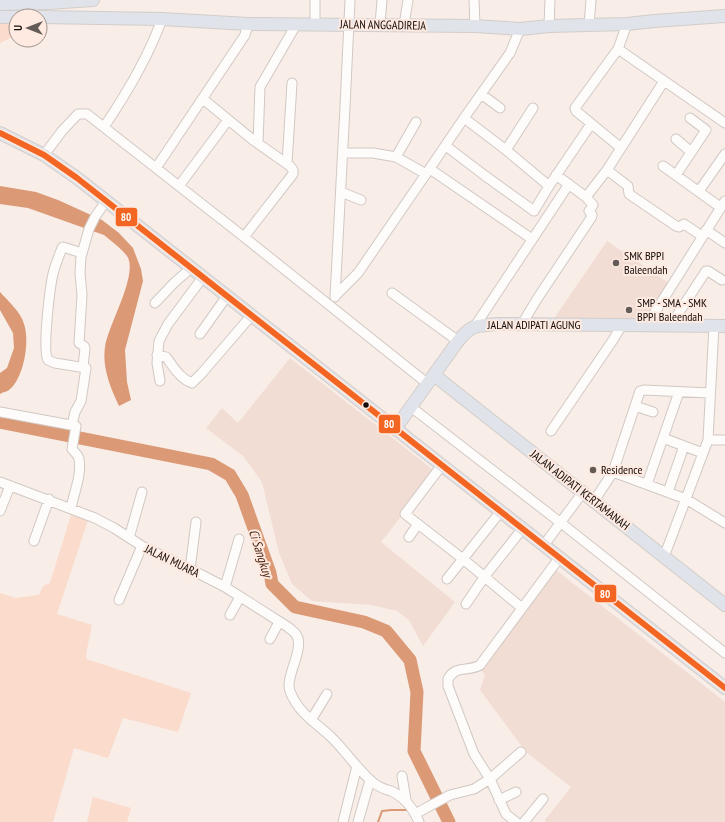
<svg xmlns="http://www.w3.org/2000/svg" width="725" height="822" font-family="'PT Sans Narrow',sans-serif">
<style>
.built{fill:#f1ddd4}
.green{fill:#fadbcc}
.water{fill:#db9976}
.lines{fill:none;stroke-linecap:round;stroke-linejoin:round}
.stream{stroke:#db9976;stroke-width:2}
.river{stroke:#db9976;stroke-width:13}
.minor-casing{stroke:#d1c8c3;stroke-width:11}
.major-casing{stroke:#d2cdca;stroke-width:14}
.minor{stroke:#fefcfb;stroke-width:9}
.major{stroke:#e0e4ea;stroke-width:12}
.bus-1-casing{stroke:#feeae1;stroke-width:9}
.bus-1{stroke:#f26522;stroke-width:6}
.poi-dot{fill:#645b56;stroke:#feeae1;stroke-width:1.5}
.bus-dot{fill:#140c08;stroke:#feeae1;stroke-width:1.5}
.labels{text-anchor:middle;stroke-width:4;stroke-linejoin:round;paint-order:stroke}
.street-label{font-size:12px;fill:#140c08;stroke:#feeae1}
.poi-label{font-size:12px;fill:#140c08;stroke:#feeae1;text-anchor:start}
.water-label{font-size:13px;font-style:italic;fill:#4d2814;stroke:#feeae1}
.line-badge{stroke:#feeae1;stroke-width:1.5}
.badge-label{font-size:11px;text-anchor:middle;font-weight:bold;fill:#fff}
</style>
<rect width="100%" height="100%" fill="#f8ede7"/>
<path class="built" d="M 607,241 L 670,284 L 649,319 L 553,320 Z
M 290,358 L 436,472 L 381,542 L 455,602 L 423,646 L 409,620 L 397,611 L 372,605 L 312,601 L 292,584 L 279,553 L 262,482 L 243,456 L 206,428 L 222,408 L 238,423 Z
M 552,567 L 725,702 L 725,822 L 546,822 L 545,820 L 571,787 L 526,752 L 480,690 L 485,675 L 478,667 Z"/>
<path class="green" d="M 0,22 L 16,23 L 16,35 L 2,42 L 0,44 Z
M 71,515 L 88,520 L 57,614 L 92,625 L 86,654 L 86,659 L 191,693 L 178,732 L 123,718 L 108,758 L 74,748 L 53,822 L 0,822 L 0,593 L 16,598 L 39,595 L 43,586 L 50,583 Z
M 93,797 L 131,808 L 127,822 L 87,822 Z"/>
<path class="water" d="M 0,186 L 36,192 L 58,200 L 102,220 L 119,233 L 133,248 L 141,269 L 143,281 L 125,350 L 127,382 L 131,400 L 119,406 C 110,387 102,367 105,347 C 108,325 139,274 127,256 C 121,248 111,241 104,235 L 28,208 L 0,204 Z
M 0,292 C 8,301 21,312 24,324 C 30,341 24,378 9,390 C 6,392 3,392 0,394 L 0,373 L 7,368 L 14,348 L 13,333 L 0,310 Z"/>
<g class="lines">
<path class="stream" d="M 429,802 L 436,796
M 378,822 L 382,811 L 391,810 L 409,810"/>
<path class="river" d="M 0,422 L 211,464 L 230,475 L 242,495 L 270,573 L 272,584 L 295,607 L 364,622 L 386,631 L 410,660 L 417,692 L 414,751 L 449,822"/>
<g class="minor-casing">
<path id="minor" d="M 315,0 L 315,25
M 474,0 L 475,26
M 380,25 L 382,0
M 404,25 L 408,0
M 589,25 L 591,0
M 549,26 L 550,0
M 618,49 L 725,123
M 481,94 L 500,108
M 203,99 L 253,140 L 290,166 L 293,170 L 293,174 L 244,237
M 464,118 L 506,150 L 549,186
M 104,127 C 127,93 148,58 162,19
M 676,139 L 691,152
M 258,143 L 260,87 L 296,25
M 446,146 L 484,175 L 534,211 L 549,186 L 591,124
M 621,148 L 576,111 L 575,108 L 618,49 L 627,24
M 506,150 L 533,108
M 343,153 L 373,153 L 396,157 L 426,174
M 44,155 L 62,131 L 78,114 L 87,114 L 244,237 L 428,384
M 396,157 L 416,122
M 287,164 L 292,83
M 663,166 L 720,207
M 156,168 L 245,35 L 248,24
M 430,169 L 532,239
M 607,170 L 628,186 L 629,194 L 676,226 L 679,227 L 684,224 L 702,236
M 556,175 L 586,197 L 607,170 L 664,81
M 676,175 L 706,130 L 690,118
M 179,186 L 228,120
M 699,191 L 725,154
M 341,192 L 361,200
M 706,230 L 725,243
M 392,293 L 458,341
M 335,296 L 358,273 L 426,174 L 464,118 L 510,53 L 520,29
M 335,297 L 345,107 L 350,0
M 155,303 L 174,283 L 191,268
M 522,324 L 537,299 L 591,218 L 592,215 L 589,211 L 593,205 L 586,197
M 647,325 L 725,201
M 475,326 L 569,184
M 670,326 L 706,271 L 708,271 L 722,280
M 200,334 L 227,296
M 157,355 L 166,357 C 173,366 180,379 192,383 L 202,373 L 251,316
M 83,367 L 85,348 L 84,346 L 79,343 L 82,295 L 80,273 L 81,257 L 89,229 L 95,217 L 106,201
M 160,381 L 157,363 L 159,341 L 168,324 L 203,277
M 635,406 L 653,412
M 411,407 L 570,530 L 725,653
M 0,412 L 76,426 L 72,449 C 74,452 78,454 79,459 C 82,474 74,493 71,508
M 72,425 L 75,412 L 81,401 L 86,368 L 55,363 L 48,360 C 42,351 50,287 53,274 C 55,265 59,256 62,248 L 63,247 L 82,253
M 551,431 L 613,340 L 622,325
M 663,438 L 684,446
M 708,440 L 725,440
M 442,465 L 405,514 L 463,559 L 522,608
M 613,472 L 686,499 L 725,523
M 0,482 L 95,518 L 114,528 L 142,546 L 190,569 L 225,587 L 288,627 C 290,629 293,631 295,633 C 306,645 288,672 289,686 C 289,692 293,698 296,703 C 304,717 320,726 331,737 C 346,751 358,771 375,784 C 380,788 385,789 391,791 C 405,797 413,808 419,822
M 647,484 L 679,392
M 668,492 L 684,446 L 703,453
M 594,501 L 613,472 L 640,391 L 644,390 L 710,393
M 0,511 L 10,486
M 409,537 L 418,524
M 129,538 L 142,492
M 34,541 L 49,499
M 544,545 L 583,492
M 664,557 L 708,440 L 714,326
M 190,569 L 196,522
M 447,579 L 501,511
M 225,587 L 239,539
M 119,600 L 142,546
M 466,604 L 485,576 L 523,528
M 230,615 L 240,597
M 270,639 L 279,622
M 311,720 L 327,694
M 402,776 L 406,800
M 499,800 L 516,792
M 415,814 L 450,795 L 474,789 L 490,779 L 521,752
M 343,822 L 357,766
M 358,822 L 370,780
M 516,822 L 506,814 L 490,779 L 474,754 L 448,686 L 448,679 C 455,665 469,672 480,665 L 560,557
M 524,822 L 543,799"/>
</g>
<g class="major-casing">
<path id="major" d="M 0,4 L 48,3 L 93,0
M 0,17 L 16,17
M 40,17 L 162,19 L 248,24 L 475,26 L 520,29 L 549,26 L 627,24 L 654,21 L 725,16
M 0,133 L 44,155 L 77,178 L 725,688
M 434,375 L 725,605
M 395,429 L 458,341 C 473,323 476,326 498,324 L 725,326"/>
</g>
<use href="#minor" class="minor"/>
<use href="#major" class="major"/>
<g class="bus-1-casing">
<path id="bus-1" d="M 0,133 L 44,155 L 77,178 L 725,688"/>
</g>
<use href="#bus-1" class="bus-1"/>
</g>
<g class="poi-dot">
<circle cx="616" cy="263" r="4"/>
<circle cx="629" cy="310" r="4"/>
<circle cx="593" cy="470" r="4"/>
</g>
<circle class="bus-dot" cx="366" cy="405" r="3.5"/>
<g class="labels">
<g class="street-label">
<text transform="translate(383 25) rotate(1)" y="4">JALAN ANGGADIREJA</text>
<text x="534" y="329">JALAN ADIPATI AGUNG</text>
<text transform="translate(580 490) rotate(38)" y="4">JALAN ADIPATI KERTAMANAH</text>
<text transform="translate(172 561) rotate(26)" y="4">JALAN MUARA</text>
</g>
<g class="poi-label">
<text x="624" y="260">SMK BPPI<tspan x="624" dy="14">Baleendah</tspan></text>
<text x="637" y="307">SMP - SMA - SMK<tspan x="637" dy="14">BPPI Baleendah</tspan></text>
<text x="601" y="474">Residence</text>
</g>
<g class="water-label">
<text transform="translate(261 553) rotate(72)" y="5">Ci Sangkuy</text>
</g>
</g>
<g class="line-badge">
<rect x="115" y="207" width="23" height="20" rx="4" fill="#f26522"/>
<rect x="378" y="414" width="23" height="20" rx="4" fill="#f26522"/>
<rect x="594" y="584" width="23" height="19" rx="4" fill="#f26522"/>
</g>
<g class="badge-label">
<text x="126" y="221">80</text>
<text x="389" y="428">80</text>
<text x="605" y="598">80</text>
</g>
<g transform="translate(28 28) rotate(270)"><circle r="19" fill="#feeae1" stroke="#a0918a"/>
<path d="M0-3L7 15L0 10L-7 15Z" fill="#645b56"/>
<text y="-6" font-size="11" font-weight="bold" text-anchor="middle" fill="#140c08">U</text>
</g>
</svg>
